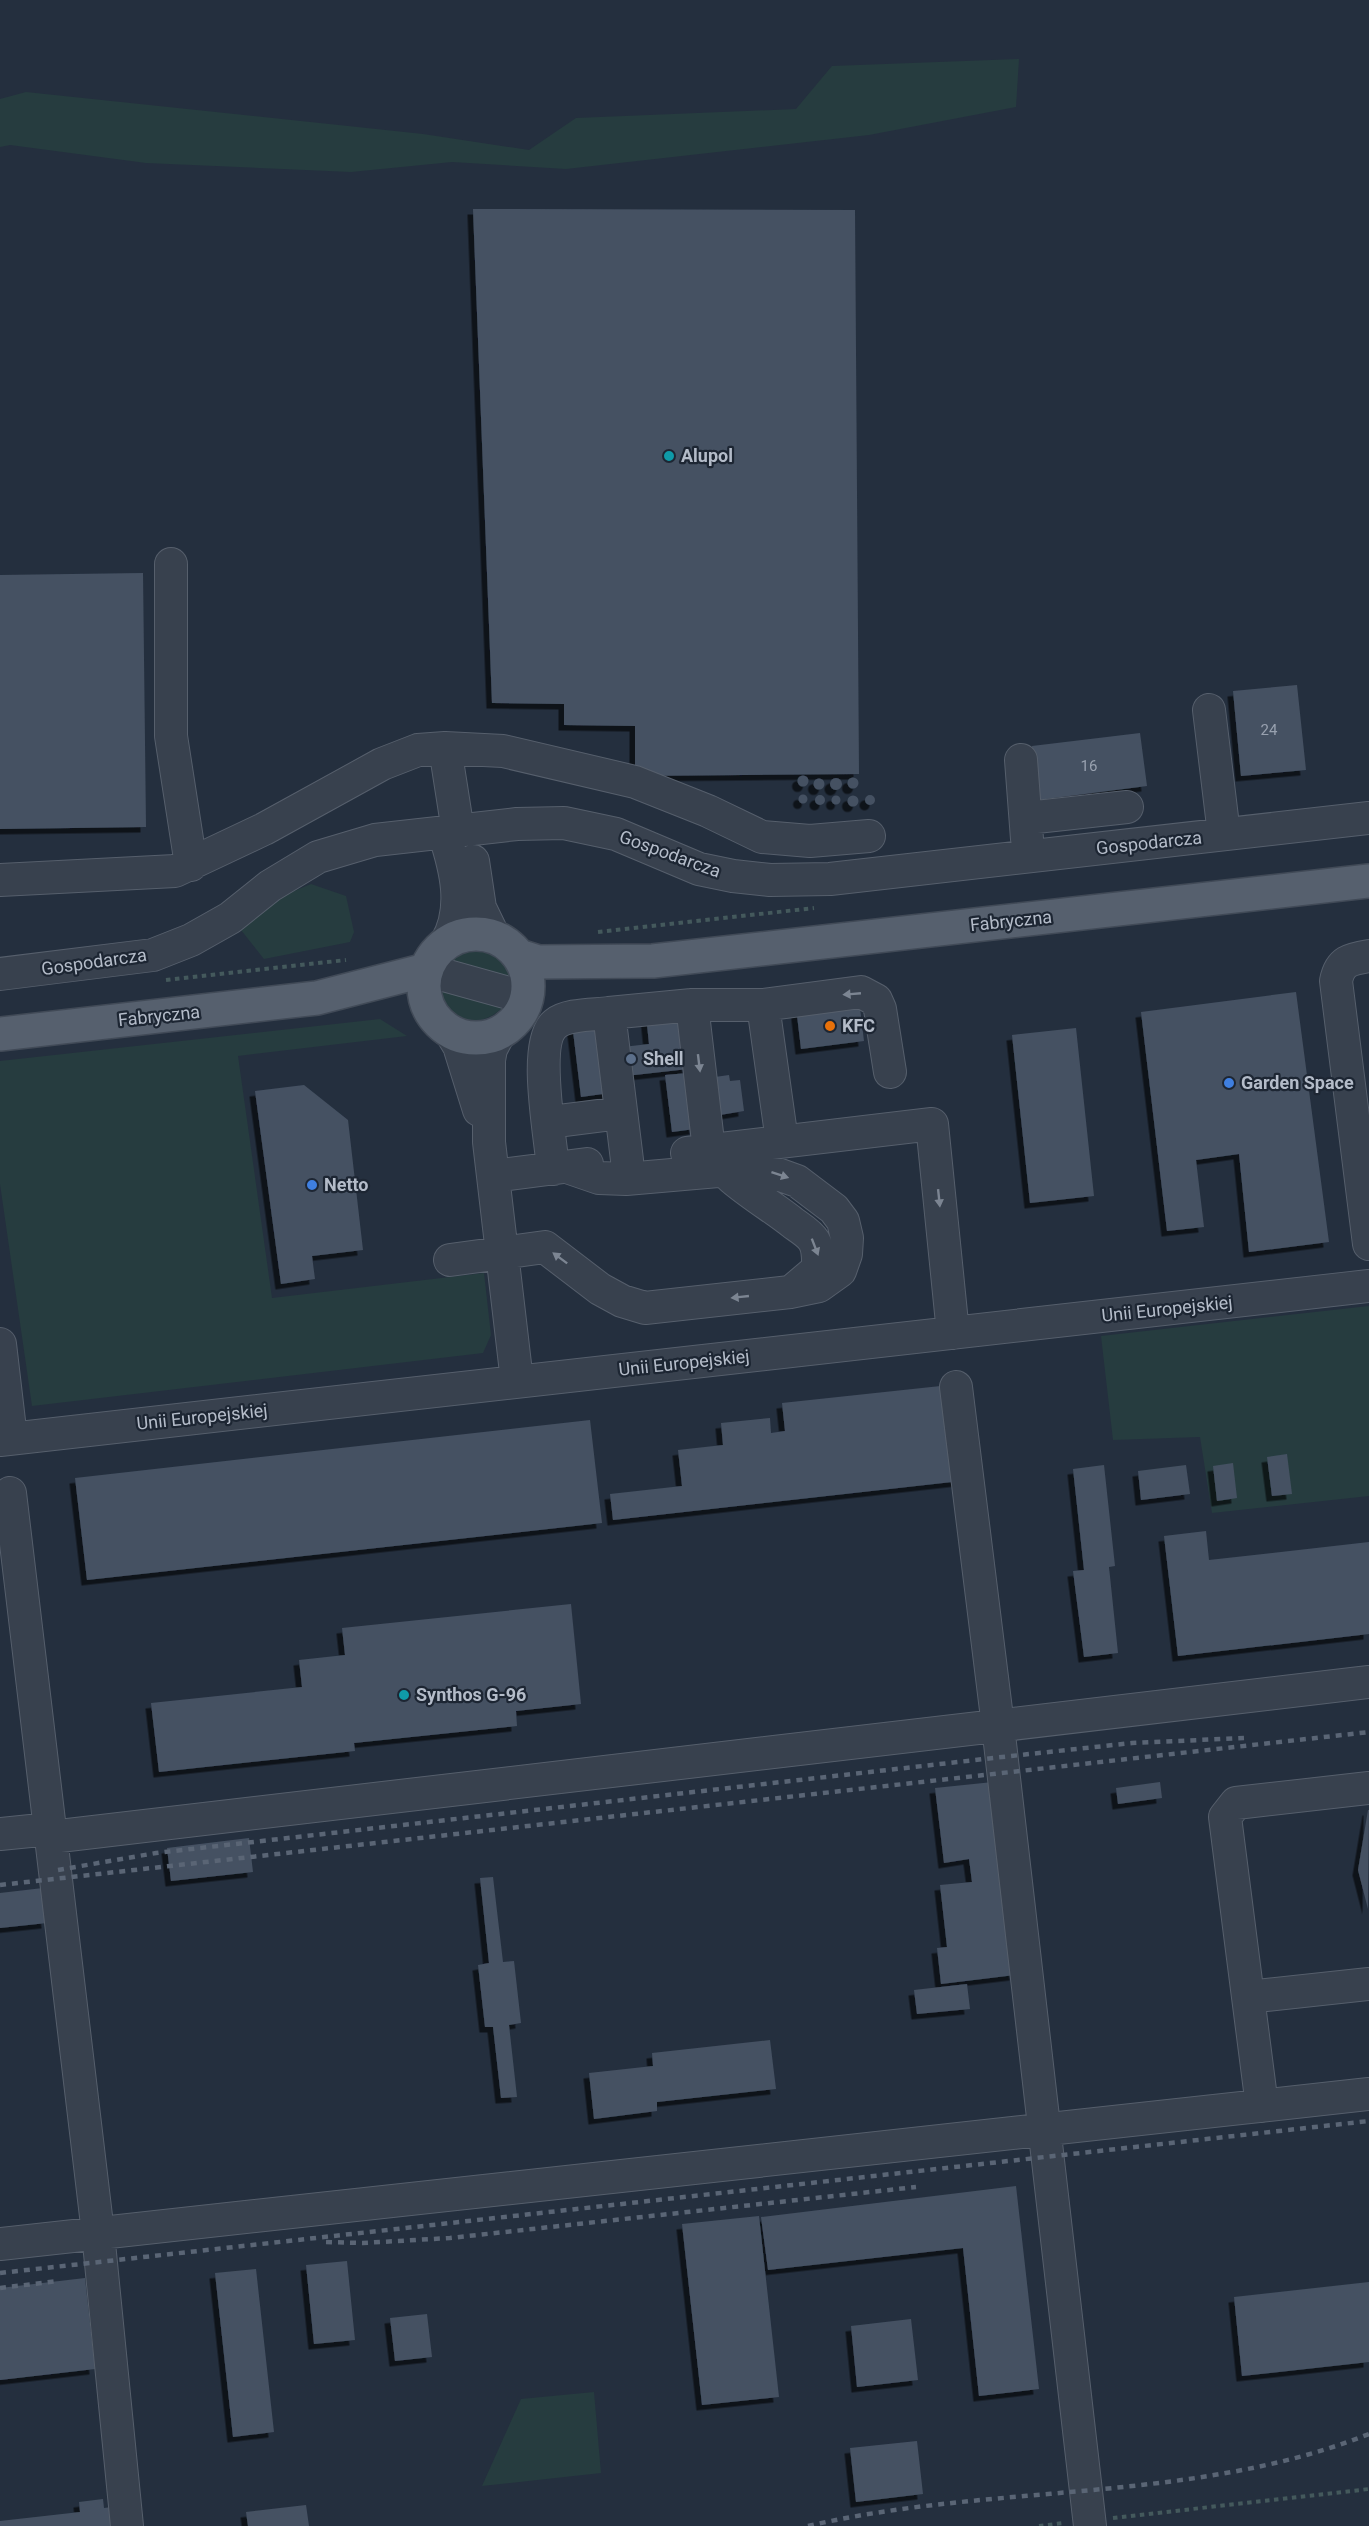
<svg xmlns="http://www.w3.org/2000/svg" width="1369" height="2526" font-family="Roboto,sans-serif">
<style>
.green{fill:#263c3f}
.building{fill:#455162;filter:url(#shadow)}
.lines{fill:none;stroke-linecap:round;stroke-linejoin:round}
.minor-casing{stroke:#565f6c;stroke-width:34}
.major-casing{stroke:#414a57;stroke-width:36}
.path{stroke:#44595c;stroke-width:4;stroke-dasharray:4.5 4.5;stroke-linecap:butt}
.minor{stroke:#38414e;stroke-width:32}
.major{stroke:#56606e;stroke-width:33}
.rail{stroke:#5a6575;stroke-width:4.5;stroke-dasharray:6 6;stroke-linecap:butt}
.oneway{fill:#7c8592}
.culture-dot{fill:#0f9aa8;stroke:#1d2633;stroke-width:2}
.food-dot{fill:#e8710a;stroke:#1d2633;stroke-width:2}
.service-dot{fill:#5c6f8a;stroke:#1d2633;stroke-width:2}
.shop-dot{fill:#3f7fe0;stroke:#1d2633;stroke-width:2}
.labels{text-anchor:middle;stroke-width:4.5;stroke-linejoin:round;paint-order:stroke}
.number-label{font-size:15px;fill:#98a1af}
.poi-label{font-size:18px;font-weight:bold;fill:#b4bcc9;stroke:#1d2633;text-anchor:start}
.street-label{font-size:18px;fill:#b4bcc9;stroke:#1d2633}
</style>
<defs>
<filter id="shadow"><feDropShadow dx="-5.5" dy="5.5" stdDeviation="0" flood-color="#0009"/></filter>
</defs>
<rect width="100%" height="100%" fill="#242f3e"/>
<path class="green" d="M 1019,59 L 1016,107 L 869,135 L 566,169 L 452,162 L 351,172 L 146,163 L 10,145 L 0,147 L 0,99 L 26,92 L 423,134 L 529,150 L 576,118 L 796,109 L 832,66 Z
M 311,884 L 346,896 L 354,932 L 350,942 L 264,959 L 241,930 L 258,906 Z
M 473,950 C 492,952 505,960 511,979 L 447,962 L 458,954 Z
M 439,985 L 508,1002 C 483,1032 441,1028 439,985 Z
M 380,1019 L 407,1036 L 238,1056 L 272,1298 L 484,1273 L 491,1335 L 483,1353 L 32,1406 L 0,1184 L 0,1061 Z
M 1369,1306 L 1369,1496 L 1212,1513 L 1200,1437 L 1113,1440 L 1101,1336 Z
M 594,2392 L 601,2473 L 482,2486 L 521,2399 Z"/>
<path class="building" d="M 473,209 L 855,210 L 859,774 L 635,776 L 635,726 L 564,725 L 564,704 L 492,703 Z
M 143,573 L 146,827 L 0,829 L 0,575 Z
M 1297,685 L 1306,770 L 1241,776 L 1233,691 Z
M 1140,733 L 1147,786 L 1038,800 L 1032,746 Z
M797.5 781a5.5 5.5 0 1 1 11 0a5.5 5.5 0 1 1-11 0Z
M847.5 783a5.5 5.5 0 1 1 11 0a5.5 5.5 0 1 1-11 0Z
M830 784a6 6 0 1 1 12 0a6 6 0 1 1-12 0Z
M813.5 784a5.5 5.5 0 1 1 11 0a5.5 5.5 0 1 1-11 0Z
M798.5 799a4.5 4.5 0 1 1 9 0a4.5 4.5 0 1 1-9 0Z
M815 800a5 5 0 1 1 10 0a5 5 0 1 1-10 0Z
M865 800a5 5 0 1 1 10 0a5 5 0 1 1-10 0Z
M831.5 800a4.5 4.5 0 1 1 9 0a4.5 4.5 0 1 1-9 0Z
M847.5 801a5.5 5.5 0 1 1 11 0a5.5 5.5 0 1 1-11 0Z
M 1296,992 L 1329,1242 L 1249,1252 L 1239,1154 L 1196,1160 L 1204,1227 L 1167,1231 L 1141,1012 Z
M 842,1001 L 843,1011 L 860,1008 L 864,1041 L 801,1049 L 796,1007 Z
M 679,1010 L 688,1069 L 608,1078 L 610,1093 L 581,1097 L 572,1023 L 601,1020 L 605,1049 L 649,1044 L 646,1015 Z
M 1076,1028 L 1094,1196 L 1030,1203 L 1012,1035 Z
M 688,1073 L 695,1129 L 672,1132 L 665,1075 Z
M 729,1075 L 730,1081 L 740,1080 L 744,1111 L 720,1115 L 715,1077 Z
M 304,1085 L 348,1120 L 363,1250 L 312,1256 L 315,1279 L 281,1284 L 255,1091 Z
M 950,1385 L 961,1481 L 613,1520 L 610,1494 L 682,1486 L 678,1450 L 723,1445 L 721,1423 L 770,1418 L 771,1433 L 785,1431 L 782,1403 Z
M 590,1420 L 602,1523 L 87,1580 L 75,1478 Z
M 1287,1454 L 1292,1494 L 1272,1496 L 1267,1457 Z
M 1233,1463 L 1237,1498 L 1217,1501 L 1213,1466 Z
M 1104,1465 L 1115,1566 L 1109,1567 L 1118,1653 L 1084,1657 L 1073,1571 L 1084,1570 L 1073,1469 Z
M 1186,1465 L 1190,1494 L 1141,1500 L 1138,1471 Z
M 1206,1531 L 1209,1560 L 1369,1542 L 1369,1634 L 1178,1656 L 1164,1536 Z
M 571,1604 L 581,1704 L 516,1711 L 517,1726 L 354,1743 L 355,1751 L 159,1772 L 151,1703 L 302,1687 L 299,1660 L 345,1655 L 342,1628 Z
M 993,1782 L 1015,1975 L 941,1984 L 937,1948 L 947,1947 L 940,1885 L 972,1882 L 969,1859 L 944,1863 L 935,1788 Z
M 1160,1782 L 1162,1798 L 1118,1804 L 1116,1788 Z
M 1368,1810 L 1369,1810 L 1368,1909 L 1358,1870 Z
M 249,1838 L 253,1872 L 171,1881 L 167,1848 Z
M 493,1877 L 503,1962 L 514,1961 L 521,2023 L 509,2025 L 517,2097 L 501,2098 L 493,2027 L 485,2027 L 478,1965 L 489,1963 L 480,1878 Z
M 43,1888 L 47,1923 L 0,1928 L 0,1893 Z
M 967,1984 L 970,2009 L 917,2014 L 914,1990 Z
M 770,2040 L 776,2089 L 657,2102 L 657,2111 L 594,2119 L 589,2073 L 653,2066 L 652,2053 Z
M 1016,2186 L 1039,2389 L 979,2396 L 963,2248 L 768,2270 L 761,2217 Z
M 759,2216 L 779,2397 L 702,2405 L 682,2224 Z
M 347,2261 L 355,2340 L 314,2344 L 306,2265 Z
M 256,2269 L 274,2432 L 233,2437 L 215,2273 Z
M 85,2278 L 95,2369 L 0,2380 L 0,2288 Z
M 1369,2282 L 1369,2362 L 1242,2376 L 1234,2297 Z
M 427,2314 L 432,2357 L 395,2361 L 390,2318 Z
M 911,2319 L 918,2380 L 857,2387 L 851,2326 Z
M 917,2441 L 923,2494 L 856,2502 L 850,2448 Z
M 103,2499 L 104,2508 L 112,2507 L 115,2526 L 0,2526 L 0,2521 L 80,2512 L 79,2502 Z
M 306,2505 L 309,2526 L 248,2526 L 246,2512 Z"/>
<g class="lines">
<g class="minor-casing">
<path id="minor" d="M 171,564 L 171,736 L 191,865
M 1209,710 L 1224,834
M 1021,760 L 1027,839
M 1027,818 L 1127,807
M 458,831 L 445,748 L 503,751 L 635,782 L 708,811 L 762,837 L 810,841 L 869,836
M 444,833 C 456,869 466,909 446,943
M 473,861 L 480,908 L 494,937
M 0,880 L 175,871 L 264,829 L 382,764 L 418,750 L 445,748
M 1369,956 C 1350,959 1340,961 1336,981 L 1369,1244
M 426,970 L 527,998
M 0,974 L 153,955 L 191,940 L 230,918 L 270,886 L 318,857 L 375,840 L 517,824 L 564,823 L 616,834 L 699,869 L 733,876 L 770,880 L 830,879 L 1369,818
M 692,1005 L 709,1150 C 719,1176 770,1204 793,1223 C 800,1228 810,1234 814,1241 C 819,1250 818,1259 818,1269 L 792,1291
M 763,1005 L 782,1141
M 609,1013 L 692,1005 L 763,1005 L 861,992 L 876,1000 L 880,1009 L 890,1072
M 450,1031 L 459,1046 L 479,1110
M 500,1032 L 491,1049 L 489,1060 L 489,1142 L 517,1381
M 550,1122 L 621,1113
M 687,1153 L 932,1124 L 953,1333
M 553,1169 C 551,1139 532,1043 555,1024 C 567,1014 593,1015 609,1013 L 627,1160
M 493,1176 L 587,1164
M 450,1260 L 545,1247 L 600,1289 L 622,1301 L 645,1308 L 790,1292 L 819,1286 L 840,1271 L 846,1254 L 847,1238 L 843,1221 L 834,1209 L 797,1181 L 772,1172 L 741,1169 L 626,1179 L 599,1178 L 567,1167
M 0,1344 L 11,1438
M 956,1387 L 998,1726 L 1090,2526
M 0,1440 L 1369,1286
M 10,1493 L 98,2233 L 127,2526
M 0,1834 L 50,1829
M 51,1837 L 1369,1682
M 1248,1997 L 1225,1817 L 1236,1803 L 1369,1788
M 1262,2106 L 1248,1997 L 1369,1984
M 0,2244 L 1369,2094"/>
</g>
<g class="major-casing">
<path id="major" d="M424 986a52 52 0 1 1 104 0a52 52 0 1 1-104 0Z
M 519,956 L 538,962 L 653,961 L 1369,881
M 0,1034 L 317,998 L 426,970"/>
</g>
<path class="path" d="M 598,932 L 814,908
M 166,980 L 346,960
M 1113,2518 L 1369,2489
M 1039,2526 L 1064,2523"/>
<use href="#minor" class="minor"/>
<use href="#major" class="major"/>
<path class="rail" d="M 58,1870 L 156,1853 L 1002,1757 L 1132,1743 L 1244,1738
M 0,1885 L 1369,1732
M 326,2242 L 363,2243 L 450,2238 L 916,2187
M 0,2273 L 1369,2121
M 0,2288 L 58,2281
M 808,2526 C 992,2483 1192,2504 1369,2434"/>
</g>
<defs><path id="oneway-solid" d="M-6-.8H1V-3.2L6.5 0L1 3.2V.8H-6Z" transform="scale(1.5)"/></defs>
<g class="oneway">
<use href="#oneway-solid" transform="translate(852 994) rotate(175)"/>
<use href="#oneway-solid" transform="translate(699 1063) rotate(83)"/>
<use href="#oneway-solid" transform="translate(780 1175) rotate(18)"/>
<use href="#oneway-solid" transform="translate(939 1198) rotate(84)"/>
<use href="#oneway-solid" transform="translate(815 1247) rotate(69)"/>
<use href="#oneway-solid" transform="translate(560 1258) rotate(-143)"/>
<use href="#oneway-solid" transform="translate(740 1297) rotate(174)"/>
</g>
<g class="culture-dot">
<circle cx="669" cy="456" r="6"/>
<circle cx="404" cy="1695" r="6"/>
</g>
<circle class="food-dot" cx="830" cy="1026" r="6"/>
<circle class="service-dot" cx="631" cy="1059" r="6"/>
<g class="shop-dot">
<circle cx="1229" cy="1083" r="6"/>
<circle cx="312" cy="1185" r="6"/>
</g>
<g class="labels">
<g class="number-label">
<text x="1269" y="735">24</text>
<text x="1089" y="771">16</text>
</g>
<g class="poi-label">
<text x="681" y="462">Alupol</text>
<text x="842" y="1032">KFC</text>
<text x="643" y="1065">Shell</text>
<text x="1241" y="1089">Garden Space</text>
<text x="324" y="1191">Netto</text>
<text x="416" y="1701">Synthos G-96</text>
</g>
<g class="street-label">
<text transform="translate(1149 843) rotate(-6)" y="6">Gospodarcza</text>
<text transform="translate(670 854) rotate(20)" y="6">Gospodarcza</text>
<text transform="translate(1011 921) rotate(-6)" y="6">Fabryczna</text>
<text transform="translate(94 962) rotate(-8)" y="6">Gospodarcza</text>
<text transform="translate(159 1016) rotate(-6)" y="6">Fabryczna</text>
<text transform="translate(1167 1309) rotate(-6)" y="6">Unii Europejskiej</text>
<text transform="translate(684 1363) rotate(-6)" y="6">Unii Europejskiej</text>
<text transform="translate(202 1417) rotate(-6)" y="6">Unii Europejskiej</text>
</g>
</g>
</svg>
